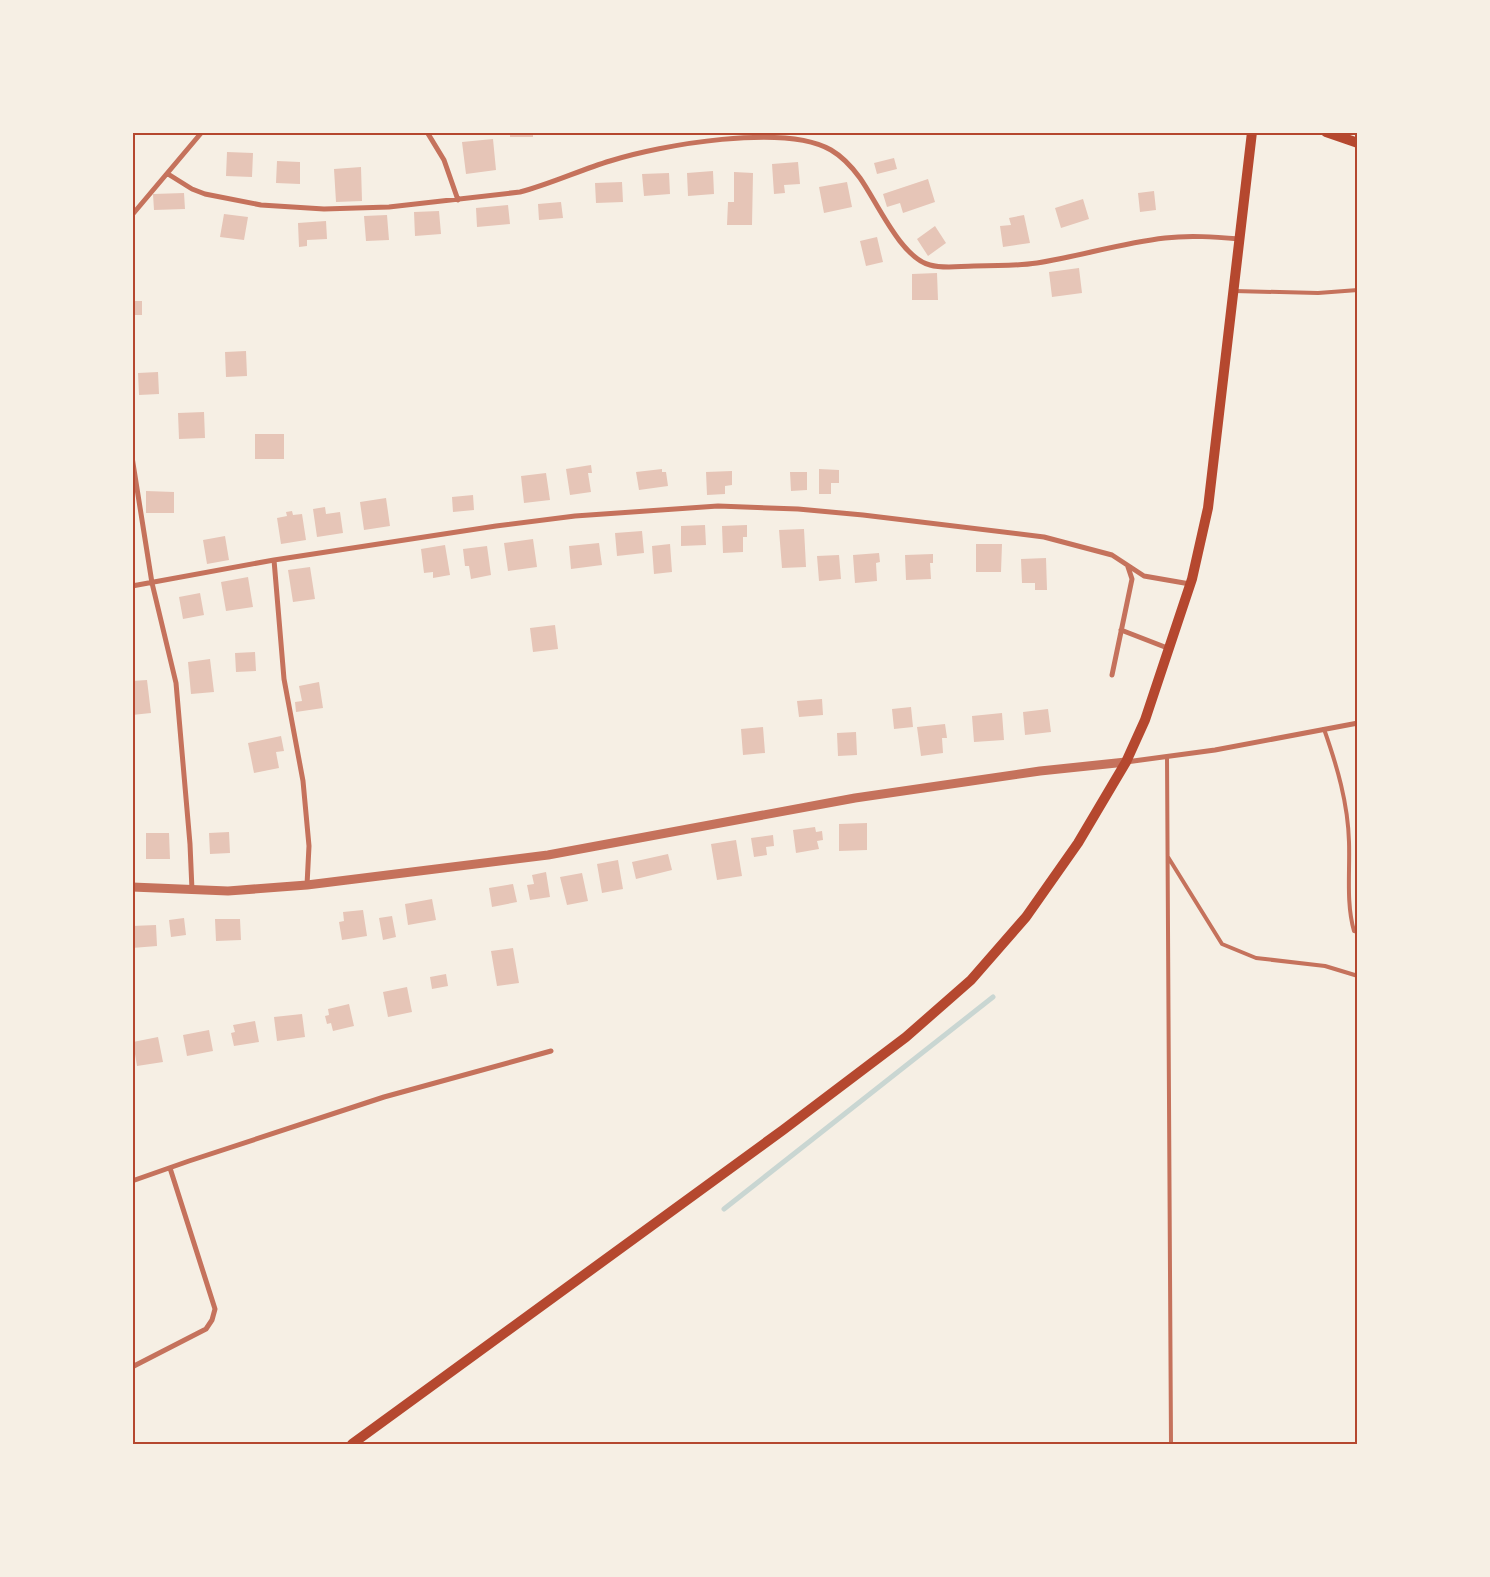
<svg xmlns="http://www.w3.org/2000/svg" width="1490" height="1577" font-family="'DM Sans',sans-serif">
<style>
.lines{fill:none;stroke-linecap:round;stroke-linejoin:round}
.stream{stroke:#c9d6d2;stroke-width:5}
.building{fill:#e6c5b7}
.service{stroke:#c5725c;stroke-width:4}
.minor{stroke:#c5725c;stroke-width:5}
.tertiary{stroke:#c5725c;stroke-width:9}
.secondary{stroke:#b5482f;stroke-width:10}
.neatline{fill:none;stroke:#b5482f;stroke-width:2}
</style>
<rect width="100%" height="100%" fill="#f6efe4"/>
<g class="lines">
<path class="stream" d="M 724,1209 L 993,997"/>
</g>
<path class="building" d="M 510,132 L 533,132 L 533,137 L 510,137 Z
M 493,139 L 496,170 L 466,174 L 462,142 Z
M 227,152 L 253,153 L 252,177 L 226,176 Z
M 894,158 L 897,169 L 877,174 L 874,163 Z
M 277,161 L 300,162 L 300,184 L 276,183 Z
M 798,162 L 800,184 L 784,185 L 785,193 L 774,194 L 772,164 Z
M 361,167 L 362,201 L 336,202 L 334,169 Z
M 713,171 L 714,194 L 688,196 L 687,173 Z
M 734,172 L 753,173 L 752,225 L 727,225 L 728,202 L 734,202 Z
M 669,173 L 670,194 L 644,196 L 642,174 Z
M 928,179 L 935,202 L 903,213 L 900,203 L 887,207 L 883,194 Z
M 622,182 L 623,202 L 596,203 L 595,183 Z
M 847,182 L 852,207 L 824,213 L 819,187 Z
M 1154,191 L 1156,210 L 1140,212 L 1138,193 Z
M 184,193 L 185,209 L 154,210 L 153,194 Z
M 1083,199 L 1089,219 L 1061,228 L 1055,208 Z
M 561,202 L 563,218 L 539,220 L 538,204 Z
M 508,205 L 510,224 L 477,227 L 476,208 Z
M 439,211 L 441,234 L 415,236 L 414,212 Z
M 224,214 L 248,217 L 244,240 L 220,237 Z
M 387,215 L 389,240 L 366,241 L 364,216 Z
M 1024,215 L 1030,243 L 1003,247 L 1000,226 L 1011,225 L 1009,218 Z
M 326,221 L 327,239 L 307,240 L 307,246 L 299,247 L 298,223 Z
M 935,226 L 946,243 L 928,256 L 917,239 Z
M 877,237 L 883,262 L 866,266 L 860,241 Z
M 1079,268 L 1082,293 L 1052,297 L 1049,272 Z
M 937,273 L 938,300 L 912,300 L 912,274 Z
M 132,301 L 142,301 L 142,315 L 132,315 Z
M 246,351 L 247,376 L 226,377 L 225,352 Z
M 158,372 L 159,394 L 139,395 L 138,373 Z
M 204,412 L 205,438 L 179,439 L 178,413 Z
M 255,434 L 284,434 L 284,459 L 255,459 Z
M 591,465 L 592,473 L 588,473 L 591,492 L 570,495 L 566,469 Z
M 662,469 L 662,472 L 666,472 L 668,486 L 639,490 L 636,472 Z
M 819,469 L 839,470 L 839,483 L 831,483 L 831,494 L 819,494 Z
M 732,471 L 732,485 L 725,486 L 725,494 L 707,495 L 706,472 Z
M 790,472 L 807,472 L 807,490 L 791,491 Z
M 546,473 L 550,500 L 524,503 L 521,476 Z
M 146,491 L 174,492 L 174,513 L 146,513 Z
M 473,495 L 474,510 L 453,512 L 452,497 Z
M 386,498 L 390,526 L 364,530 L 360,502 Z
M 325,507 L 326,514 L 340,512 L 343,533 L 317,537 L 313,509 Z
M 292,511 L 293,515 L 302,514 L 306,540 L 281,544 L 277,518 L 287,516 L 286,512 Z
M 705,525 L 706,545 L 681,546 L 681,526 Z
M 747,525 L 747,537 L 743,537 L 743,552 L 723,553 L 722,526 Z
M 804,529 L 806,567 L 782,568 L 779,530 Z
M 642,531 L 644,553 L 617,556 L 615,533 Z
M 225,536 L 229,560 L 207,564 L 203,540 Z
M 533,539 L 537,567 L 508,571 L 504,543 Z
M 599,543 L 602,565 L 571,569 L 569,546 Z
M 670,544 L 672,572 L 654,574 L 652,546 Z
M 976,544 L 1002,544 L 1001,572 L 976,572 Z
M 445,545 L 450,575 L 433,578 L 433,572 L 424,573 L 421,549 Z
M 487,546 L 491,575 L 471,579 L 469,566 L 465,566 L 463,549 Z
M 879,553 L 880,562 L 876,563 L 877,581 L 855,583 L 853,555 Z
M 933,554 L 933,563 L 930,563 L 931,579 L 906,580 L 905,555 Z
M 839,555 L 841,579 L 819,581 L 817,556 Z
M 1046,558 L 1047,590 L 1035,590 L 1035,583 L 1022,583 L 1021,559 Z
M 310,567 L 315,599 L 293,602 L 288,570 Z
M 248,577 L 253,607 L 226,611 L 221,582 Z
M 200,593 L 204,615 L 183,619 L 179,597 Z
M 555,625 L 558,649 L 533,652 L 530,628 Z
M 255,652 L 256,671 L 236,672 L 235,653 Z
M 210,659 L 214,692 L 191,694 L 188,662 Z
M 147,680 L 151,713 L 132,715 L 132,681 Z
M 319,682 L 323,708 L 296,712 L 295,702 L 302,701 L 299,686 Z
M 822,699 L 823,715 L 799,717 L 797,701 Z
M 911,707 L 913,727 L 894,729 L 892,709 Z
M 1048,709 L 1051,732 L 1025,735 L 1023,712 Z
M 1002,713 L 1004,740 L 974,742 L 972,716 Z
M 945,724 L 947,738 L 942,738 L 943,753 L 921,756 L 917,727 Z
M 763,727 L 765,753 L 743,755 L 741,729 Z
M 856,732 L 857,755 L 838,756 L 837,733 Z
M 281,736 L 284,751 L 276,752 L 279,768 L 254,773 L 248,743 Z
M 867,823 L 867,850 L 839,851 L 839,824 Z
M 815,827 L 816,832 L 822,831 L 823,840 L 817,841 L 819,849 L 796,853 L 793,830 Z
M 229,832 L 230,853 L 210,854 L 209,833 Z
M 146,833 L 169,833 L 170,859 L 146,859 Z
M 773,835 L 774,846 L 766,847 L 767,855 L 754,857 L 751,838 Z
M 736,840 L 742,876 L 717,880 L 711,844 Z
M 668,854 L 672,870 L 636,879 L 632,862 Z
M 618,860 L 623,889 L 602,893 L 597,864 Z
M 546,872 L 550,897 L 530,900 L 527,885 L 534,884 L 532,875 Z
M 582,873 L 588,901 L 567,905 L 560,877 Z
M 513,884 L 517,902 L 492,907 L 489,888 Z
M 432,899 L 436,920 L 408,925 L 405,904 Z
M 363,910 L 367,936 L 342,940 L 339,922 L 344,921 L 343,912 Z
M 392,916 L 396,937 L 383,940 L 379,918 Z
M 184,918 L 186,935 L 171,937 L 169,920 Z
M 215,919 L 240,919 L 241,940 L 216,941 Z
M 156,925 L 157,946 L 132,948 L 132,926 Z
M 513,948 L 519,983 L 497,986 L 491,951 Z
M 446,974 L 448,986 L 432,989 L 430,977 Z
M 407,987 L 412,1012 L 388,1017 L 383,992 Z
M 349,1004 L 354,1026 L 333,1031 L 331,1023 L 327,1024 L 325,1016 L 329,1015 L 328,1009 Z
M 302,1014 L 305,1037 L 277,1041 L 274,1017 Z
M 255,1021 L 259,1042 L 234,1046 L 231,1033 L 235,1032 L 233,1025 Z
M 209,1030 L 213,1051 L 187,1056 L 183,1035 Z
M 158,1037 L 163,1062 L 137,1066 L 133,1042 Z"/>
<g class="lines">
<path class="service" d="M 1234,291 L 1318,293 L 1358,290
M 1324,729 C 1337,766 1348,803 1349,842 C 1350,872 1346,903 1354,931 L 1358,932
M 1167,757 L 1171,1444
M 1168,857 L 1222,944 L 1256,958 L 1325,966 L 1358,976"/>
<path class="minor" d="M 427,132 L 444,160 L 458,200
M 168,174 L 192,189 L 205,194 L 261,205 L 324,209 L 389,207 L 520,192 C 551,184 580,170 610,161 C 660,145 785,123 831,150 C 843,157 852,167 860,178 C 877,202 901,258 930,265 C 944,269 960,266 974,266 C 995,266 1016,266 1037,263 C 1080,256 1122,243 1165,238 C 1190,235 1215,237 1240,239
M 132,215 L 202,132
M 132,457 L 152,583 L 176,683 L 190,844 L 192,890
M 274,560 L 284,679 L 303,781 L 309,846 L 307,885
M 132,586 L 274,560 L 496,526 L 575,516 L 718,506 L 798,509 L 863,515 L 1044,537 L 1112,555 L 1144,576 L 1190,584
M 1121,630 L 1170,649
M 1112,675 L 1132,579 L 1128,567
M 1126,762 L 1215,750 L 1358,723
M 132,1181 L 189,1161 L 384,1097 L 551,1051
M 132,1367 L 206,1329 L 212,1320 L 215,1309 L 170,1168"/>
<path class="tertiary" d="M 132,887 L 228,891 L 307,885 L 548,855 L 855,798 L 1040,771 L 1126,762"/>
<path class="secondary" d="M 1326,132 L 1358,143
M 352,1444 L 783,1130 L 906,1037 L 971,980 L 1026,917 L 1078,843 L 1126,762 L 1145,720 L 1192,579 L 1208,508 L 1252,132"/>
</g>
<rect width="1490" height="1577" fill="none" stroke="#f6efe4" stroke-width="268"/>
<rect x="134" y="134" width="1222" height="1309" class="neatline"/>
</svg>
